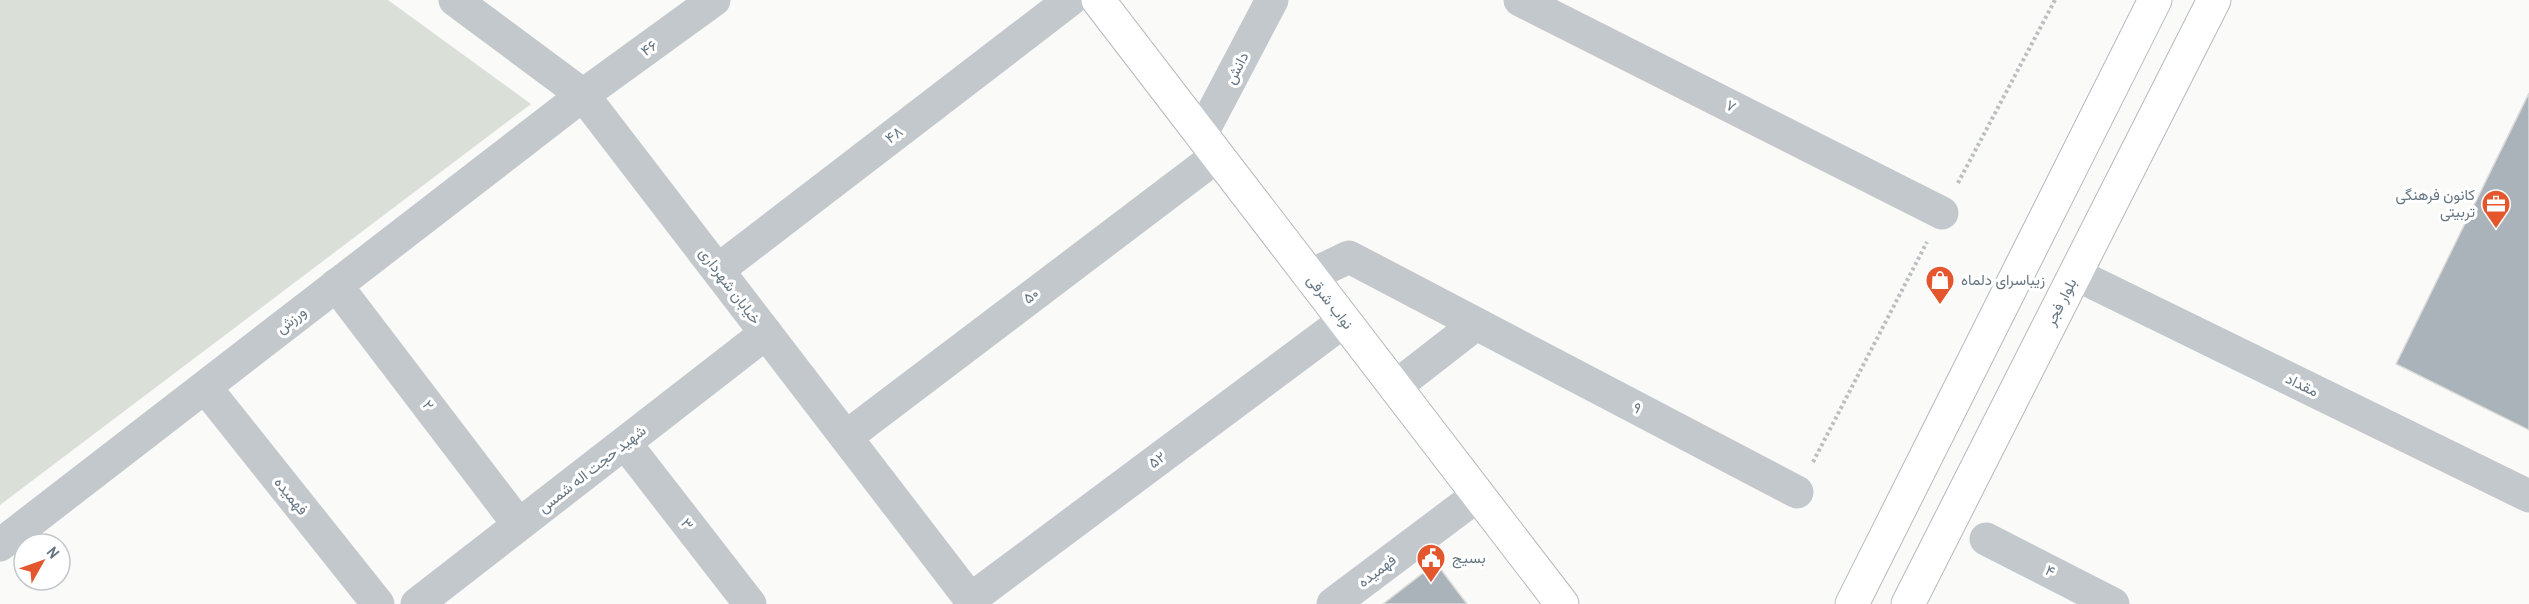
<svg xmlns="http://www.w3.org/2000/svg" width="2529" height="604" font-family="'Archivo Narrow',Vazirmatn,sans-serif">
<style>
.green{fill:#dadfd7}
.building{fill:#aab3b9;stroke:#dcdcda;stroke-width:1.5}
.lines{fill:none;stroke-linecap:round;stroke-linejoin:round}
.secondary-casing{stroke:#b3babf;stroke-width:35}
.path{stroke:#bbbfc2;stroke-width:4;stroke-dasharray:3 3;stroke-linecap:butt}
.minor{stroke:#c3c8cc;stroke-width:33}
.tertiary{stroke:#c3c8cc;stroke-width:33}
.secondary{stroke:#fff;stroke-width:33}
.labels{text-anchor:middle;stroke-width:6;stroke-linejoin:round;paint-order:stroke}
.street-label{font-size:15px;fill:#657683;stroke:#fff}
.poi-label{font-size:15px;fill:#657683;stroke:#fff;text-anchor:start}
</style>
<rect width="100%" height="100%" fill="#fafaf8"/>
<path class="green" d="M 0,0 L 388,0 L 531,104 L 0,505 Z"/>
<path class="building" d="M 2529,93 L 2529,430 L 2396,364 Z
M 1436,563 L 1467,604 L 1383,604 Z"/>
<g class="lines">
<g class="secondary-casing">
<path id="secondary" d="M 1098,0 L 1562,604
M 1852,604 L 2155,0
M 1908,604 L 2214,0"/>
</g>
<path class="path" d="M 1958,183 L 2055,0
M 1813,462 L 1927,242"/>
<path class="minor" d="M 1520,0 L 1942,213
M 583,95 L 714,0
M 718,270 L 1070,0
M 2075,274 L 2529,496
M 1309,276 L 1349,257 L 1797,492
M 336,285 L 519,525
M 1395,387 L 1476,324
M 846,437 L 1217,156
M 625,443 L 750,604
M 1986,539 L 2113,604
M 971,599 L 1344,321
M 417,604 L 766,333"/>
<path class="tertiary" d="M 455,0 L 583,95 L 974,604
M 1201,135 L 1272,0
M 205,387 L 378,604
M 0,545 L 583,95
M 1333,604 L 1478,495"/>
<use href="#secondary" class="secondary"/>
</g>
<defs>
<g id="office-pin" transform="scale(1.5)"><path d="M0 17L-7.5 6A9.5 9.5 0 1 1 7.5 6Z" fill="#e4572e" stroke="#fff"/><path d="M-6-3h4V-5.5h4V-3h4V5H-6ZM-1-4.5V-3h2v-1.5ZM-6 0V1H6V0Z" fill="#fff"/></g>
<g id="shop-pin" transform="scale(1.5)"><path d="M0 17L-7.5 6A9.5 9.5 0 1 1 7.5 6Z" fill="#e4572e" stroke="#fff"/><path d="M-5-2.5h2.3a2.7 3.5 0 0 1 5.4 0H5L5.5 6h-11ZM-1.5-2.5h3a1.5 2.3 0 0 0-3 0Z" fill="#fff"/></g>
<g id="civic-pin" transform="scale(1.5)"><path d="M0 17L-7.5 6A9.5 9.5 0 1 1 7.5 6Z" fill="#e4572e" stroke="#fff"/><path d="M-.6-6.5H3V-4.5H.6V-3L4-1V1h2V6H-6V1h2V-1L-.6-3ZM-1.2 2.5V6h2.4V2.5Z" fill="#fff"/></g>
</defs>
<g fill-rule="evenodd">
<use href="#office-pin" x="2496" y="204"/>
<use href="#shop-pin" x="1940" y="280"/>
<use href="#civic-pin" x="1431" y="558"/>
</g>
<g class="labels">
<g class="street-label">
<text transform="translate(649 48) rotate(-36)" y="5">۴۶</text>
<text transform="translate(1237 68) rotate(-63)" y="5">دانش</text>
<text transform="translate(1731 106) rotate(27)" y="5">۷</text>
<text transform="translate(894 135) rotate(-37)" y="5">۴۸</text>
<text transform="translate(730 286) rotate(53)" y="5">خیابان شهرداری</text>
<text transform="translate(1031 296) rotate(-37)" y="5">۵۰</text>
<text transform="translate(1330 302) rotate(52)" y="5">نواب شرقی</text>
<text transform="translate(2061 302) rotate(-63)" y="5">بلوار فجر</text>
<text transform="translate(291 320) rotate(-38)" y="5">ورزش</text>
<text transform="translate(2302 385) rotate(26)" y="5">مقداد</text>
<text transform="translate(428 405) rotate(53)" y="5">۲</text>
<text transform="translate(1637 408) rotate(28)" y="5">۹</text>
<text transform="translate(1157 460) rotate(-37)" y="5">۵۲</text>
<text transform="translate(592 469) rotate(-38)" y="5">شهید حجت اله شمس</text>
<text transform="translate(291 496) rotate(51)" y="5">فهمیده</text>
<text transform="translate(687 524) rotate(52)" y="5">۳</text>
<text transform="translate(1377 571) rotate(-37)" y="5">فهمیده</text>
<text transform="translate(2050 571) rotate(27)" y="5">۴</text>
</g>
<g class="poi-label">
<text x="2475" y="200" text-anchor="end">کانون فرهنگی<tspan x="2475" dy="17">تربیتی</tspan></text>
<text x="1961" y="285">زیباسرای دلماه</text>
<text x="1452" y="563">بسیج</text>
</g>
</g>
<g transform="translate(42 562) rotate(50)"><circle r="28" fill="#ffffff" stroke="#c1c8cd" stroke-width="1.5"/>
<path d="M0-4.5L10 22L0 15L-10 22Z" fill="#e4572e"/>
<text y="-9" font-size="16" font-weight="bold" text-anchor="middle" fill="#657683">N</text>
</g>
</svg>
